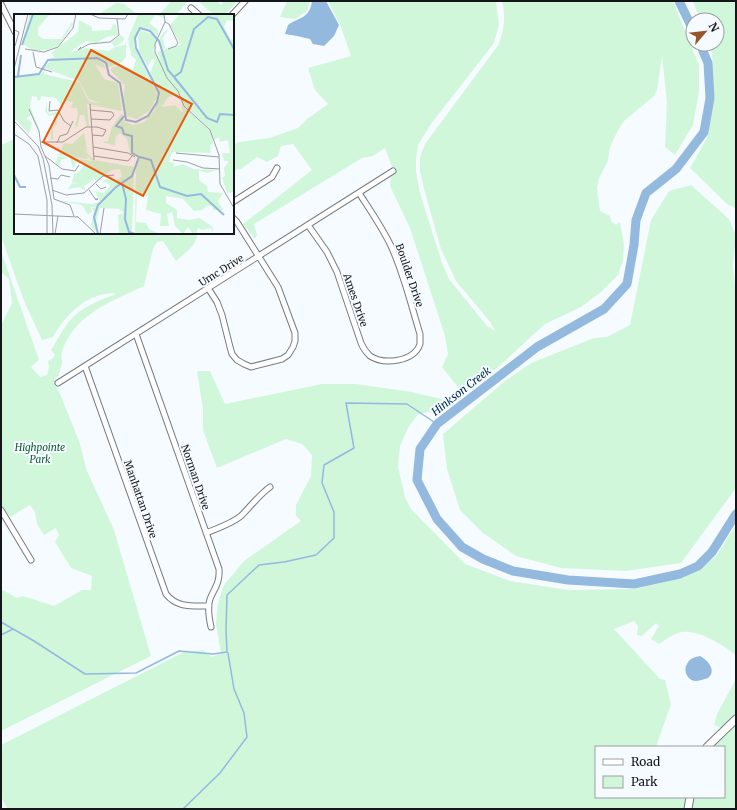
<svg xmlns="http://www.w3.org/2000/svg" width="737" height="810" font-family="Merriweather,serif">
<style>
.green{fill:#d1f7db}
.water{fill:#93b9df}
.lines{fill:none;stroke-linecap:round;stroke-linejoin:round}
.stream{stroke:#93b9df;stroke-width:1.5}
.river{stroke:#93b9df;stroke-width:9}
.street-casing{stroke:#757c82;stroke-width:7}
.secondary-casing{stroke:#757c82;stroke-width:9}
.street{stroke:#fff;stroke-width:5}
.secondary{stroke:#fff;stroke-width:7}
.labels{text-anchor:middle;stroke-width:4;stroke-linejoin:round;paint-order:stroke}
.street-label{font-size:10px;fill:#141619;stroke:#f6fbff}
.park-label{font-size:10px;font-style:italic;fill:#125b32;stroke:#f6fbff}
.water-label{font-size:11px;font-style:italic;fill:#002c4f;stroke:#f6fbff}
.inset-river{fill:none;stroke:#93b9df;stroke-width:2}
.inset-road{fill:none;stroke:#9c9fa3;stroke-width:1}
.view{fill:#e8590c;fill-opacity:0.15;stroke:#e8590c;stroke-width:2}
.inset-edge{fill:none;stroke:#141619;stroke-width:2}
</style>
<rect width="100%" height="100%" fill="#f6fbff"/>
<path class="green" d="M 171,1 L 188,1 L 176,15 L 159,15 Z
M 198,1 L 216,1 L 221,5 L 224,1 L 238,1 L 224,15 L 214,15 Z
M 287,1 L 310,1 L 307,11 L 295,19 L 280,17 Z
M 328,1 L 496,1 L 499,25 L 494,43 L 431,124 L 418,145 L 416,160 L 416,172 L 420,193 L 442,263 L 449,279 L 487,326 L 495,331 L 491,323 L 456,281 L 441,249 L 424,189 L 420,171 L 420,157 L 425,144 L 499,44 C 504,28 506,18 502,1 L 673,1 L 699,65 L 699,92 L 693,125 L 675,155 L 665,147 L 667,102 L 662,56 L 657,90 L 654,96 L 624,121 L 618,130 L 610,147 L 608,161 L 599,178 L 597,188 L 600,211 L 610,216 L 611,221 L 616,225 L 620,222 L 624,244 L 623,261 L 618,275 L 601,292 L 581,307 L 545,324 L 496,369 L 461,391 L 442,367 L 448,354 L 445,336 L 410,228 L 390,186 L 392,167 L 385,148 L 373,156 L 362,158 L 254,224 L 257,235 L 255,239 L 243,224 L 312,170 L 293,144 L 281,146 L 278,156 L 267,162 L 257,157 L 241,169 L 233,170 L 233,145 L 239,142 L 269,138 L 298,128 L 307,119 L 328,104 L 315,90 L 308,68 L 351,56 L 341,27 Z
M 693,1 L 736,1 L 736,208 L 728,205 L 690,168 L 707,138 L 714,97 L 712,54 L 709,44 L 717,44 L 717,20 L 700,20 Z
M 116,3 L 124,4 L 138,15 L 98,15 Z
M 15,139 L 15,233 L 197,233 C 197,246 185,253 176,261 L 163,241 L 157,242 L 153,249 L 144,286 C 112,301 73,315 62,352 C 60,356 63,360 62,364 C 61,369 59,371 59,376 L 54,379 L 79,441 L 87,471 L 114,530 L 151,656 L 1,731 L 1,589 L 17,598 L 23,596 L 54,606 L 82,590 L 91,590 L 92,576 L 71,568 L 55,542 L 59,535 L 56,528 L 44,535 L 37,524 L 35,512 L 30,505 L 10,517 L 1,505 L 1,325 L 12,303 L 9,279 L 1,272 L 1,251 L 39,360 L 31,367 L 40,377 L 47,375 L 49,367 L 48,361 L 52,359 L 55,355 L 51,350 C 56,342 61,332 67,324 C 78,309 98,300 114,295 L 115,293 C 87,293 66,314 53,337 L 42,340 L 24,301 L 1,236 L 1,145 Z
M 691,185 L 729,219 L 736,236 L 733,266 L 736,293 L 736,488 L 681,563 L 625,571 L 561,568 L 516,556 L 483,533 L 460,510 L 447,469 L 443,434 L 505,381 L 531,363 L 594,338 L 607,337 L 630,325 L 651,220 L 669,191 Z
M 197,371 L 210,371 L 225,404 L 322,384 L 356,384 L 412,392 L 445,400 L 438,414 L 429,412 L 418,414 L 408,428 L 400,446 L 398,467 L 405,497 L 411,509 L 465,564 L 510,581 L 568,590 L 635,589 L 682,578 L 700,569 L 716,556 L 736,525 L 736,655 C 722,645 696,627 678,633 C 672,635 665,640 659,644 L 651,639 L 659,626 L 656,623 L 642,636 L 637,635 L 638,626 L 634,621 L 614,629 L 660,679 L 665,680 L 671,704 L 656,747 L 596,747 L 596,797 L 687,797 L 684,809 L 8,809 L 1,797 L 1,745 L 184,652 L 203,650 L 212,657 L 221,653 L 216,624 L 218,603 L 224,585 L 244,561 L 301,521 L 296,516 L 296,505 L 311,476 L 312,455 L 302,444 L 286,439 L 217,468 L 203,430 L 203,410 Z
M 736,679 L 736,715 L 726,727 L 721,728 L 714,725 L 717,714 Z
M 736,720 L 736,809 L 691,809 L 694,797 L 724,797 L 724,747 L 713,747 L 721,735 Z"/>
<path class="water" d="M 312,1 L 326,1 L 339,25 L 334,36 L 324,46 L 313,44 L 310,39 L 297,36 L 285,34 L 288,25 C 300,17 310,18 312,1 Z
M 700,656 C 708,660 717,671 708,678 C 704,679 699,681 695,681 C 687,680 683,670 687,664 C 690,658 695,657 700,656 Z"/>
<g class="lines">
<path class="stream" d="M 1,622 L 34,641 L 85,674 L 136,673 L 179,651 L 213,654 L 227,652 L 226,630 L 227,595 L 259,565 L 284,562 L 316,555 L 334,538 L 334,512 L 322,483 L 324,465 L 354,448 L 346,403 L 407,404 L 437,424
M 1,635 L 13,629
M 183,809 L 220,773 L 247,737 L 244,713 L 234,689 L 228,653"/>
<path class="river" d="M 679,1 L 693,30
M 700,44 L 708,63 L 710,98 L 704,132 L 676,169 L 646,193 L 636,220 L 634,245 L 627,284 L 604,309 L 537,347 L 437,424 L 420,449 L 417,480 L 437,519 L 462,547 L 483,559 L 513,571 L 568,580 L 634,584 L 680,574 L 698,566 L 712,552 L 736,514"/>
<g class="street-casing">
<path id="street" d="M 1,4 L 15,32
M 191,8 L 199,15
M 232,15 L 245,1
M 233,202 L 272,177 L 277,168
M 308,225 L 327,252 L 337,272 L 361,343 C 363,348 366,352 370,356 C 384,365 414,362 420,344 C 420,341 420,337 420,334 C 411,305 404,274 391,246 C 382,227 370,210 359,193
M 208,288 L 217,302 L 222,315 L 230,347 L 232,354 L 237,360 L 244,364 L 251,367 L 282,359 L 288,355 L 293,347 L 295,341 L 295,333 L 278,287 L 237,222 L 233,218
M 136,334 L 219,569 C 220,583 215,587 210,599 C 207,608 209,618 211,627
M 85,366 L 166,594 C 177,608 192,606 209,606
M 58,383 L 393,171
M 1,510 L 31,560
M 206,533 C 218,528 231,524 241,516 C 251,506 259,495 270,487"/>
</g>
<g class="secondary-casing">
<path id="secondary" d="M 707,747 L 736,719
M 688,809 L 690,797"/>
</g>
<use href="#street" class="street"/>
<use href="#secondary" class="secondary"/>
</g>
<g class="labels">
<g class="street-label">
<text transform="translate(221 270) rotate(-32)" y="4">Umc Drive</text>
<text transform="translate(410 275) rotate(71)" y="4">Boulder Drive</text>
<text transform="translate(356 300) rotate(71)" y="4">Ames Drive</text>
<text transform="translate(196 477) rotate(71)" y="4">Norman Drive</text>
<text transform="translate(141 499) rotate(71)" y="4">Manhattan Drive</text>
</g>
<g class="park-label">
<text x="40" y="451">Highpointe<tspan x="40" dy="12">Park</tspan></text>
</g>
<g class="water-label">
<text transform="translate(461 391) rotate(-38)" y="4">Hinkson Creek</text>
</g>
</g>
<g transform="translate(14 14)">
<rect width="220" height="220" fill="#f6fbff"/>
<path d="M 16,0 L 36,0 L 24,14 L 24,21 L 30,25 L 47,25 L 58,8 L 59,10 L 45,31 L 34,36 L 19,36 L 8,30 ZM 124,0 L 149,0 L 150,4 L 142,1 L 135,9 L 144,16 L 144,23 L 137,16 L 127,13 L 120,25 L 120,32 L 144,81 L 136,96 L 123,105 L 112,102 L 109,86 L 111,71 L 97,57 L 97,54 L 104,52 L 119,55 L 122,46 L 117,41 L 114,25 ZM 166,0 L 220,1 L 220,7 L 213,6 L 210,13 L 216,25 L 220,26 L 220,178 L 213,179 L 208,164 L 211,162 L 210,154 L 215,147 L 210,147 L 208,139 L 216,139 L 214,126 L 206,128 L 205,123 L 200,126 L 197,117 L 160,80 L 153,84 L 148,93 L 161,91 L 169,99 L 167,89 L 197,118 L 199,130 L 196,131 L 197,139 L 158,138 L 155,148 L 161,149 L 158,153 L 169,150 L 179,155 L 203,156 L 193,159 L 185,156 L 185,166 L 193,172 L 194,178 L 209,179 L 204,187 L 209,196 L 199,196 L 198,192 L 193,192 L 188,196 L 180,197 L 169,185 L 152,182 L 152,189 L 163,196 L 163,204 L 175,206 L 185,204 L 199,213 L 199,219 L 197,214 L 188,216 L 184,214 L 182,220 L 179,220 L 174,213 L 169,220 L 161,212 L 158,198 L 153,200 L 155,212 L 146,212 L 147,200 L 132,196 L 134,182 L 123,181 L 122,208 L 132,209 L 135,215 L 146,220 L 121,220 L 122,148 L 125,144 L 116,139 L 113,125 L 106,119 L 102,122 L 101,132 L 88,128 L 94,127 L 98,113 L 108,99 L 111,108 L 119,111 L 130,108 L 140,97 L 146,82 L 136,60 L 141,46 L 138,45 L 134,53 L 125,37 L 124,23 L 127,16 L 139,21 L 143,26 L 139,37 L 147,47 L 143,38 L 158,33 L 149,35 L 148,34 L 145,25 L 150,18 L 155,14 L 149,24 L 151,34 L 167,31 L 156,11 ZM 65,6 L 78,13 L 78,17 L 97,16 L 99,10 L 102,11 L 104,21 L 93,23 L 82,29 L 72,27 L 56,38 L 72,34 L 95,37 L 101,33 L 97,28 L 107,21 L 111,25 L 101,33 L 111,31 L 112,27 L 112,43 L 107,49 L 95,53 L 82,43 L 35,45 L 41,43 L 37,39 L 64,18 ZM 56,45 L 83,45 L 90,50 L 91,55 L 81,50 L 90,65 L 104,69 L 108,97 L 73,90 L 75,112 L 73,113 L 70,101 L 66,101 L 63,114 L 61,112 L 64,100 L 63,94 L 57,94 L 59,88 L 48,87 L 49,94 L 42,84 L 27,82 L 26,87 L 23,86 L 23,83 L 18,82 L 16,92 L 27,120 L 17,101 L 12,105 L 17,107 L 18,110 L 15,120 L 0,104 L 0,63 L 26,61 L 31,55 L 30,60 L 33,61 L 65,68 L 74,86 L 78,88 L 86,89 L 75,85 L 65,67 L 30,54 L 36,47 ZM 33,87 L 33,97 L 36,100 L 44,97 L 46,102 L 41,104 L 43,110 L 39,114 L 39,125 L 37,126 L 37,114 L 41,110 L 39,103 L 44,101 L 35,102 L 31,97 ZM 70,119 L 74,140 L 80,146 L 120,153 L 118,220 L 105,220 L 104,201 L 110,199 L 105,195 L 86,194 L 82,207 L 84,214 L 81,217 L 77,212 L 80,197 L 78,194 L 85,193 L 77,193 L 78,197 L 74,201 L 68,191 L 42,186 L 77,190 L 86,188 L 81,177 L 90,179 L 96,172 L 92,168 L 87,169 L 92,165 L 102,167 L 108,162 L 106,155 L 98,156 L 83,167 L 80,165 L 70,172 L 72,177 L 65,173 L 54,175 L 58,169 L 65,170 L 58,168 L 60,160 L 65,158 L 70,151 L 64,146 L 59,154 L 56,144 L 48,145 L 45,152 L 41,150 L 44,142 L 78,147 L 73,141 L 73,134 L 72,137 L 74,145 L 42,141 L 46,139 L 50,129 L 58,130 Z" fill="#d1f7db"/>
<path class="inset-river" d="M 8,31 L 19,0M 4,62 L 7,41M 0,63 L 25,60 L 34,46 L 83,44 L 92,49 L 95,61 L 106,69 L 112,106 L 122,108 L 134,102 L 143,88 L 145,79 L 122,34 L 121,24 L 126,14 L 136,17 L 145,27 L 154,56 L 160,63 L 167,58 L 180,15 L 194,3 L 203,5 L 220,35M 160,63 L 193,104 L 203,108 L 206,100 L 220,101M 126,143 L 137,146 L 146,173 L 173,182 L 187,180 L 210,201M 0,161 L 6,173 L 12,173M 108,169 L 112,185 L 111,205 L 115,218 L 121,220M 84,220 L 80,203 L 84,191 L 102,173 L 118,162 L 125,143 L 118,139 L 118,122 L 110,120 L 108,114 L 102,112 L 110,102"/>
<path class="inset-road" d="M 76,0 L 85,4 L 111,5 L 114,0M 150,0 L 151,8 L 141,30 L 141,38 L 153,64 L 164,77 L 170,92 L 196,116 L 205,141 L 206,170 L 220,194M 151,8 L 155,10 L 164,29 L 162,32 L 154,35M 0,16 L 5,18 L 1,32M 67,33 L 64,36 L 75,30 L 96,28 L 105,21 L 103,5M 11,35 L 30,38 L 44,33 L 59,14 L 62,0M 19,38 L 22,53 L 38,58M 0,55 L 14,0M 36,87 L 35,97 L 44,96 L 50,107 L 57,112M 76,90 L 80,146M 15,95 L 25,117 L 27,133 L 35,151 L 40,185 L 56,191 L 60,202M 76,96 L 98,98 L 100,101 L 96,106 L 77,105M 0,107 L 24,132 L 29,144 L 38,191 L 39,220M 0,120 L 15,130 L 24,142 L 33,186 L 33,201M 26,128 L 49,128 L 72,113 L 83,113 L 92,116 L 89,122 L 78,121M 43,129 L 46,122 L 53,120 L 59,107M 79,133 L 114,139 L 121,143M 162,139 L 205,143M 31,142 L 48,155 L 61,157 L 65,151M 80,142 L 114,147 L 118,142M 159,146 L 173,148 L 189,154 L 206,155M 36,164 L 44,165 L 47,161 L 56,163M 82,170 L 87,175 L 92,173M 38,176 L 52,181 L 70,179 L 89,162 L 100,161M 75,176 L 82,186 L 84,185 L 81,185M 0,200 L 64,203M 63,202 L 82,220M 33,220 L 33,202M 41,220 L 44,202M 86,220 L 90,194"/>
<path class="view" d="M 77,36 L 178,90 L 129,182 L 29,128 Z"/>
<rect width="220" height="220" class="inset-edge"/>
</g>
<rect width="737" height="810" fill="none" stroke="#141619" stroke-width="4"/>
<rect x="595" y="746" width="130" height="52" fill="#f6fbff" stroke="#9c9fa3"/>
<rect x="603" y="759" width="20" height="6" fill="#ffffff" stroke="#9c9fa3"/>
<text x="631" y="766" font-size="12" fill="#141619">Road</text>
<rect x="603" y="776" width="20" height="12" fill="#d1f7db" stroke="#9c9fa3"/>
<text x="631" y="786" font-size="12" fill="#141619">Park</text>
<g transform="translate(705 32) rotate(62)"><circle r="19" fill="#f6fbff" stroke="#9c9fa3"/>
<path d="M0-3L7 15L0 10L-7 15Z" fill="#9a542a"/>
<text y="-6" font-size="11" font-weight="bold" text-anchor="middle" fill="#141619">N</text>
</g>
</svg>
